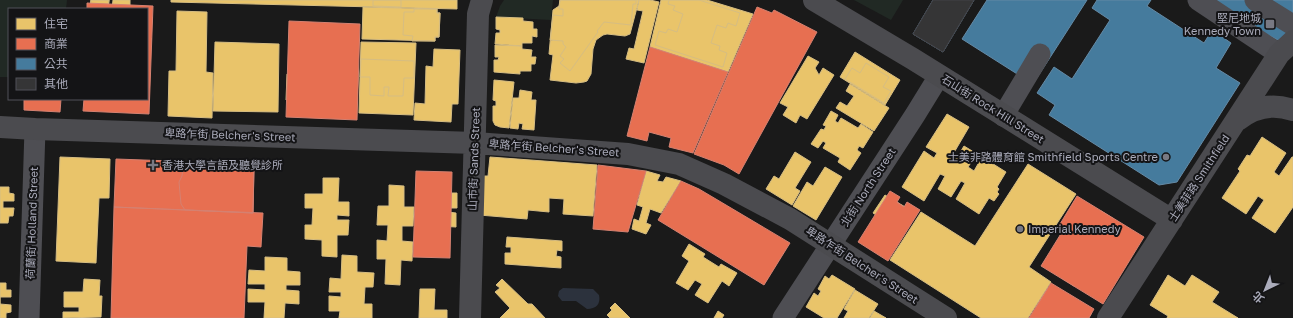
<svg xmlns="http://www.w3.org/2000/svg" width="1293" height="318" font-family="'Golos Text','Noto Sans TC',sans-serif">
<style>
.green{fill:#212924}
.water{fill:#2c323d}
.homes{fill:#e9c46a;stroke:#d6bd82}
.shops{fill:#e76f51;stroke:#d58171}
.public{fill:#457b9d;stroke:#648aa6}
.building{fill:#353536;stroke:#434246}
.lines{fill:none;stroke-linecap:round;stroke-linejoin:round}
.minor{stroke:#4e4e53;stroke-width:21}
.major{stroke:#4b4b4f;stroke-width:22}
.poi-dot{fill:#787983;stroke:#141416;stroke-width:1.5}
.labels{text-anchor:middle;stroke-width:4;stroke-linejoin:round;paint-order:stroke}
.poi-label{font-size:11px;fill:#abacbb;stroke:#141416;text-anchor:end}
.street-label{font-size:11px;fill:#abacbb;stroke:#141416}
</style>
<rect width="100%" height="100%" fill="#1a1a1a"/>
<path class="green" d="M 0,0 L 67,0 L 66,9 L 9,9 L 9,77 L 0,77 Z
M 504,0 L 553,0 L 551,20 L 496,17 L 500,6 Z
M 854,0 L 903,0 L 891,20 Z"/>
<path class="water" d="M 563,288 L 593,289 L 599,295 C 601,304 596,309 587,309 L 576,301 L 562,301 L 558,296 L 559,291 Z"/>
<path class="homes" d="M 91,0 L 109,0 L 108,9 L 90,9 Z
M 91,0 L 109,0 L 108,9 L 90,9 Z
M 113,0 L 130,0 L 130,9 L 112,9 Z
M 171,0 L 457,0 L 457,9 L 171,2 Z
M 373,0 L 401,0 L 401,7 L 373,6 Z
M 560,0 L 636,0 L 636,4 L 633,4 L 631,25 L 604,22 L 597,31 L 598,32 L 570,71 L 560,63 L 564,59 L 560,56 L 566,47 L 563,44 L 563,41 L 550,40 L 553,15 L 563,16 L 563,9 L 559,9 Z
M 560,0 L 639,0 L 630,34 L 625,36 L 607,34 L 603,35 L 596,40 L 593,49 L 591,74 L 587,81 L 584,82 L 576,83 L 550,80 L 553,55 L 549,54 L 553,10 L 559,6 Z
M 639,0 L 650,0 L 659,2 L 644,63 L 626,59 L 629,48 L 634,49 L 643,11 L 637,10 Z
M 661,0 L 707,0 L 753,14 L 728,72 L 650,47 Z
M 669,0 L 699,0 L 740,13 L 736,26 L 728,23 L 726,28 L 717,25 L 711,43 L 720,46 L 719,50 L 727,53 L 723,67 L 655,45 L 659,31 L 666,33 L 668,29 L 677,32 L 683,14 L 673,10 L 675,6 L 668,4 Z
M 363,7 L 437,9 L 437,13 L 440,13 L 439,37 L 435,37 L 435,41 L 362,39 Z
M 414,9 L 437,9 L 437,13 L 440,13 L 439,37 L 435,37 L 435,41 L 412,41 L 413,36 L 403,35 L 404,12 L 414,12 Z
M 177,11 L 207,12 L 206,72 L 213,73 L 212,118 L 168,116 L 169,71 L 176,71 Z
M 147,17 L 152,17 L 151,33 L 147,33 Z
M 147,17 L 152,17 L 151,33 L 147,33 Z
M 496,17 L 523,18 L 523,21 L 533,22 L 533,29 L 537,29 L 537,37 L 532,36 L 532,43 L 522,43 L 522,46 L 495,44 L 496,33 L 500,33 L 500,30 L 496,29 Z
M 774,17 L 805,33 L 795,51 L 792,49 L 783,65 L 794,70 L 784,88 L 776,84 L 774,88 L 744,72 L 746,68 L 734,61 L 742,45 L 755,52 L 764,36 L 759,33 L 765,22 L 770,25 Z
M 147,38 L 151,38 L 150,56 L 147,56 Z
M 147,38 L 151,38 L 150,56 L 147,56 Z
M 215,42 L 279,44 L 278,112 L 213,111 Z
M 361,42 L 416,43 L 413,115 L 359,113 Z
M 495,45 L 522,46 L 522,49 L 532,50 L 531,57 L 536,57 L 535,64 L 531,64 L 531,71 L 520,71 L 520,74 L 494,72 L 494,60 L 498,60 L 499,57 L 495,57 Z
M 434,49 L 460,50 L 458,104 L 452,104 L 451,122 L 414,120 L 415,103 L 425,104 L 426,66 L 433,67 Z
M 855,52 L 900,80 L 885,105 L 840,77 Z
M 808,56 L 819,62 L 815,68 L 819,75 L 823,68 L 834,75 L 807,119 L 800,115 L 796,123 L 783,115 L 788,107 L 780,103 Z
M 361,59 L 414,61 L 414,78 L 404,78 L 403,96 L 388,96 L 389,87 L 384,87 L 384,96 L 370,95 L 370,77 L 360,77 Z
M 866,63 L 889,77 L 883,87 L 891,91 L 884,103 L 845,79 L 852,68 L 860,73 Z
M 304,72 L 341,74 L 341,82 L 348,82 L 348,77 L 358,77 L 357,103 L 342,102 L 341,117 L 323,116 L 324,103 L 320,102 L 319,115 L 300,115 L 301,100 L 286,100 L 287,74 L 297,75 L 296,79 L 304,80 Z
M 494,80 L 514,82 L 509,128 L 500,127 L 495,125 L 493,121 L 493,106 L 496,106 L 496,101 L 493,100 Z
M 850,84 L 889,108 L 874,131 L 836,108 L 840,102 L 847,106 L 854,96 L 846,91 Z
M 520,90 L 532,92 L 531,100 L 536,100 L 534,130 L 522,129 L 523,124 L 519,123 L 518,129 L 510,128 L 513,98 L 519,98 Z
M 831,111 L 838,115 L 835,121 L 838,123 L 841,118 L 858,128 L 861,124 L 873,132 L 863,148 L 859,146 L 857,150 L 861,153 L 850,170 L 838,162 L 840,158 L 823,148 L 826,143 L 823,141 L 818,148 L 811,144 L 821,129 L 824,130 L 826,126 L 823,125 Z
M 947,114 L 969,127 L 952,156 L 956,159 L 964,146 L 977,154 L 968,167 L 974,171 L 982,157 L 1006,172 L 997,187 L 999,189 L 997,192 L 999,194 L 994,201 L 989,198 L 979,214 L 956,199 L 965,183 L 961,181 L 951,197 L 938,189 L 945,176 L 940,174 L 924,201 L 902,187 L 924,151 L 934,158 L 937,153 L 926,147 Z
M 1262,137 L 1286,153 L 1274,172 L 1279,176 L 1292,157 L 1293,157 L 1293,207 L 1275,233 L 1252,218 L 1264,200 L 1258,196 L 1246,214 L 1222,198 L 1240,171 L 1238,169 L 1247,155 L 1250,156 Z
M 795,152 L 811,162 L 795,188 L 800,191 L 792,205 L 766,189 L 774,176 L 779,179 Z
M 60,157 L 110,159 L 109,198 L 99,198 L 96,263 L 56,261 Z
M 490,157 L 597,165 L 593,216 L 563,214 L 564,199 L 549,198 L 549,212 L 528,210 L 527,219 L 479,215 L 482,176 L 488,176 Z
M 1028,164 L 1076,194 L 1029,267 L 1051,282 L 1028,318 L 981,318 L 890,260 L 921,212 L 975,246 Z
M 825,167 L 842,177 L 816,220 L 793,206 L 807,182 L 813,186 Z
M 646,171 L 660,175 L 657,181 L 663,182 L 666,177 L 681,181 L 661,213 L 650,209 L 646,223 L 651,225 L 646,234 L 632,229 L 634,219 L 639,221 L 643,207 L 637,205 Z
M 616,173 L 624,174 L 624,178 L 640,180 L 638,196 L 627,195 L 626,208 L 606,206 L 608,192 L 598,191 L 600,175 L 616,177 Z
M 323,178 L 339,178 L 338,202 L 349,202 L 349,216 L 337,215 L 337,220 L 349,220 L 348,235 L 337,235 L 337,257 L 322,256 L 322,240 L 305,239 L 305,225 L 312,225 L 313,208 L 305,208 L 305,194 L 323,194 Z
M 423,183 L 442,184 L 441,193 L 457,193 L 457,208 L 448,208 L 448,212 L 456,213 L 456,227 L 439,226 L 439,236 L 421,236 Z
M 389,185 L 404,186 L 404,207 L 414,207 L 413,226 L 402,226 L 402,241 L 413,242 L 412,261 L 401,260 L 400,285 L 385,284 L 386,259 L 377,259 L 377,240 L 387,241 L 388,225 L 377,225 L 378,206 L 389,206 Z
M 680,186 L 784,251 L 765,282 L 735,263 L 741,254 L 698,228 L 693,237 L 668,221 L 673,213 L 666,208 Z
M 0,187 L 9,187 L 9,193 L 14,194 L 14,201 L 3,201 L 3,208 L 14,208 L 13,216 L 9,216 L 8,223 L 0,223 Z
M 885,195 L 912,211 L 895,239 L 878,229 L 884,220 L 873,213 Z
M 1101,211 L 1114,219 L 1104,237 L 1120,247 L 1112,261 L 1099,252 L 1096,256 L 1110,264 L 1102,277 L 1085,267 L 1074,286 L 1062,278 L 1073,260 L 1070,258 L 1077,246 L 1060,236 L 1069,221 L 1088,232 Z
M 507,237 L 562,241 L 562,251 L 557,250 L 556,256 L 561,257 L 561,268 L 505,264 L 505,253 L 511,253 L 511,247 L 506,247 Z
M 689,244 L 705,254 L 703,257 L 719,267 L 721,264 L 737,273 L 729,286 L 722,281 L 708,303 L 695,295 L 702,284 L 695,280 L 688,290 L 676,283 L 689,261 L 682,256 Z
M 163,251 L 173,252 L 173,276 L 178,276 L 179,251 L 189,251 L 189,257 L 195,257 L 195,273 L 220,273 L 220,279 L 226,279 L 226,290 L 196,290 L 196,298 L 227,298 L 227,309 L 220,308 L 220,314 L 194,313 L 194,318 L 179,318 L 179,315 L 172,315 L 172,318 L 157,318 L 157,313 L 131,312 L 131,307 L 124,307 L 124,297 L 156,297 L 156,289 L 125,289 L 125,278 L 131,278 L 131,272 L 157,273 L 157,257 L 163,257 Z
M 342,255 L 357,256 L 357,272 L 374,273 L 373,287 L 365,287 L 364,304 L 372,304 L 372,318 L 339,318 L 340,311 L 329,311 L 329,296 L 341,297 L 341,292 L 329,292 L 330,278 L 341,279 Z
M 265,257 L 287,258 L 287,271 L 300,272 L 300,285 L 286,285 L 286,290 L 299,291 L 299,304 L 285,303 L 284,318 L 264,318 L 265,302 L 248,302 L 248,289 L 265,290 L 265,284 L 248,284 L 249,270 L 265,271 Z
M 832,275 L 855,289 L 837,318 L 824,318 L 806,307 L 814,293 L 818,296 L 821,291 L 818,289 L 825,276 L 829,279 Z
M 1168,275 L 1185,286 L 1192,275 L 1219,292 L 1212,302 L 1238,318 L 1167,318 L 1168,316 L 1150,305 Z
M 84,279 L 100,280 L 99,296 L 102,296 L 101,317 L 63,318 L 63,312 L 79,312 L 79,307 L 64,307 L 64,292 L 83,292 Z
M 502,279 L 528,304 L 532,304 L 545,318 L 500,318 L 510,308 L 495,292 L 500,288 L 496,285 Z
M 0,283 L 6,283 L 6,290 L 11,290 L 11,297 L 0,297 L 0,304 L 11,305 L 11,312 L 6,313 L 6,318 L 0,318 Z
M 1048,288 L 1091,314 L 1088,318 L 1048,318 L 1050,315 L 1036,307 Z
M 420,289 L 435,289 L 434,310 L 447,310 L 447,318 L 419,318 Z
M 855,290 L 878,304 L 869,318 L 844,318 L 848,311 L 844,309 Z
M 615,303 L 630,318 L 610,318 L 607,315 L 612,310 L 610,308 Z
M 718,311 L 724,315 L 722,318 L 714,318 Z
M 874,311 L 886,318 L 870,318 Z"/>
<path class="shops" d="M 87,3 L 153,6 L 149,114 L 83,111 L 84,99 L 147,99 L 147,9 L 87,9 Z
M 757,7 L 772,13 L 774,10 L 817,32 L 739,174 L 724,165 L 694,154 Z
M 289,21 L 360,24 L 357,120 L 286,117 Z
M 650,47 L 728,72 L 693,153 L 669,147 L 671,138 L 649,132 L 647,141 L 627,136 Z
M 24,99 L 61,99 L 60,112 L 24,110 Z
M 116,159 L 254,164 L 253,213 L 114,207 Z
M 187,162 L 250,164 L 254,169 L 253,213 L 185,210 L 181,204 L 179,182 L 182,176 L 183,166 Z
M 598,165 L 646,171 L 628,232 L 593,229 Z
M 416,171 L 452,172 L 450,258 L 413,257 Z
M 681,181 L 699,189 L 790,243 L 764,285 L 658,220 Z
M 890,191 L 900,197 L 897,202 L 904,207 L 907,202 L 920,210 L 888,261 L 858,242 Z
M 1077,196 L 1144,237 L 1103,304 L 1041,266 L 1062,232 L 1057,229 Z
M 114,207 L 263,213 L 261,247 L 247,246 L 244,318 L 111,318 Z
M 1051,283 L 1094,309 L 1089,318 L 1029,318 Z"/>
<path class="public" d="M 933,0 L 974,0 L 943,52 L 913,34 Z
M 987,0 L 1087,0 L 1033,84 L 962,39 Z
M 1097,0 L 1151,0 L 1147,6 L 1204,43 L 1212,30 L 1231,43 L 1216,68 L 1240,83 L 1177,182 L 1159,185 L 1049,115 L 1055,105 L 1037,93 L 1054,67 L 1072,79 L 1110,20 L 1092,8 Z
M 1202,0 L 1293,0 L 1293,48 Z"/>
<path class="building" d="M 933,0 L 974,0 L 943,52 L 913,34 Z"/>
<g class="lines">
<path class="minor" d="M 1198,0 L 1279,54
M 1255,0 L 1267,9 L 1293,25
M 1003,116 L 1040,54
M 29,318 L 35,129
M 783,318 L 915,115 L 939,76"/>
<path class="major" d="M 814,0 L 913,59 L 1172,220
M 1238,120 C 1254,107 1272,103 1293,110
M 0,127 L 35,129 L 475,143 L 628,154 L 679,164 L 724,184 L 790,219 L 946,318
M 470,318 L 478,14 L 482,0
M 1108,318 L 1279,54 L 1293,41"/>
</g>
<g class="poi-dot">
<rect x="1265" y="19" width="10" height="10" rx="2"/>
<circle cx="1166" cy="157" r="4"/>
<path d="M151 159h4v4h4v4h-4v4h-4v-4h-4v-4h4z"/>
<circle cx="1020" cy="229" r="4"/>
</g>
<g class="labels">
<g class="poi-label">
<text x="1261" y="22">堅尼地城<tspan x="1261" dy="13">Kennedy Town</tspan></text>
<text x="1158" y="161">士美非路體育館 Smithfield Sports Centre</text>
<text x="162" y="169" text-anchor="start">香港大學言語及聽覺診所</text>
<text x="1028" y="233" text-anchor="start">Imperial Kennedy</text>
</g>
<g class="street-label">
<text transform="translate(993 109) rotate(32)" y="4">石山街 Rock Hill Street</text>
<text transform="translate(230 135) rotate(2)" y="4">卑路乍街 Belcher's Street</text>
<text transform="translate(554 148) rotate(4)" y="4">卑路乍街 Belcher's Street</text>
<text transform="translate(474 159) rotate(-88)" y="4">山市街 Sands Street</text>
<text transform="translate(1199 178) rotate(-57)" y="4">士美菲路 Smithfield</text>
<text transform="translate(868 187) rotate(-57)" y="4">北街 North Street</text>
<text transform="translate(32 223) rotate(-88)" y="4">荷蘭街 Holland Street</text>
<text transform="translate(862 265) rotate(33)" y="4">卑路乍街 Belcher's Street</text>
</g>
</g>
<rect x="8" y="8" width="140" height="92" fill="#141416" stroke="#505158"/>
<rect x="16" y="18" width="20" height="12" fill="#e9c46a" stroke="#505158"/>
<text x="44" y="28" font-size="12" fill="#abacbb">住宅</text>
<rect x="16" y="38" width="20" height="12" fill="#e76f51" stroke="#505158"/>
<text x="44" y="48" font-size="12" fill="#abacbb">商業</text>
<rect x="16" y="58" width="20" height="12" fill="#457b9d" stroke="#505158"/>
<text x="44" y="68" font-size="12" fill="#abacbb">公共</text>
<rect x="16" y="78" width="20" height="12" fill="#353536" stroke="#505158"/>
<text x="44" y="88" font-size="12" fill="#abacbb">其他</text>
<g transform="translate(1265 290) rotate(223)" stroke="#141416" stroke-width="3" paint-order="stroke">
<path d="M0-3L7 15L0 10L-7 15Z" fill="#abacbb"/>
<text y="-6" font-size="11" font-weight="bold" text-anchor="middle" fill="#abacbb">北</text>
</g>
</svg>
